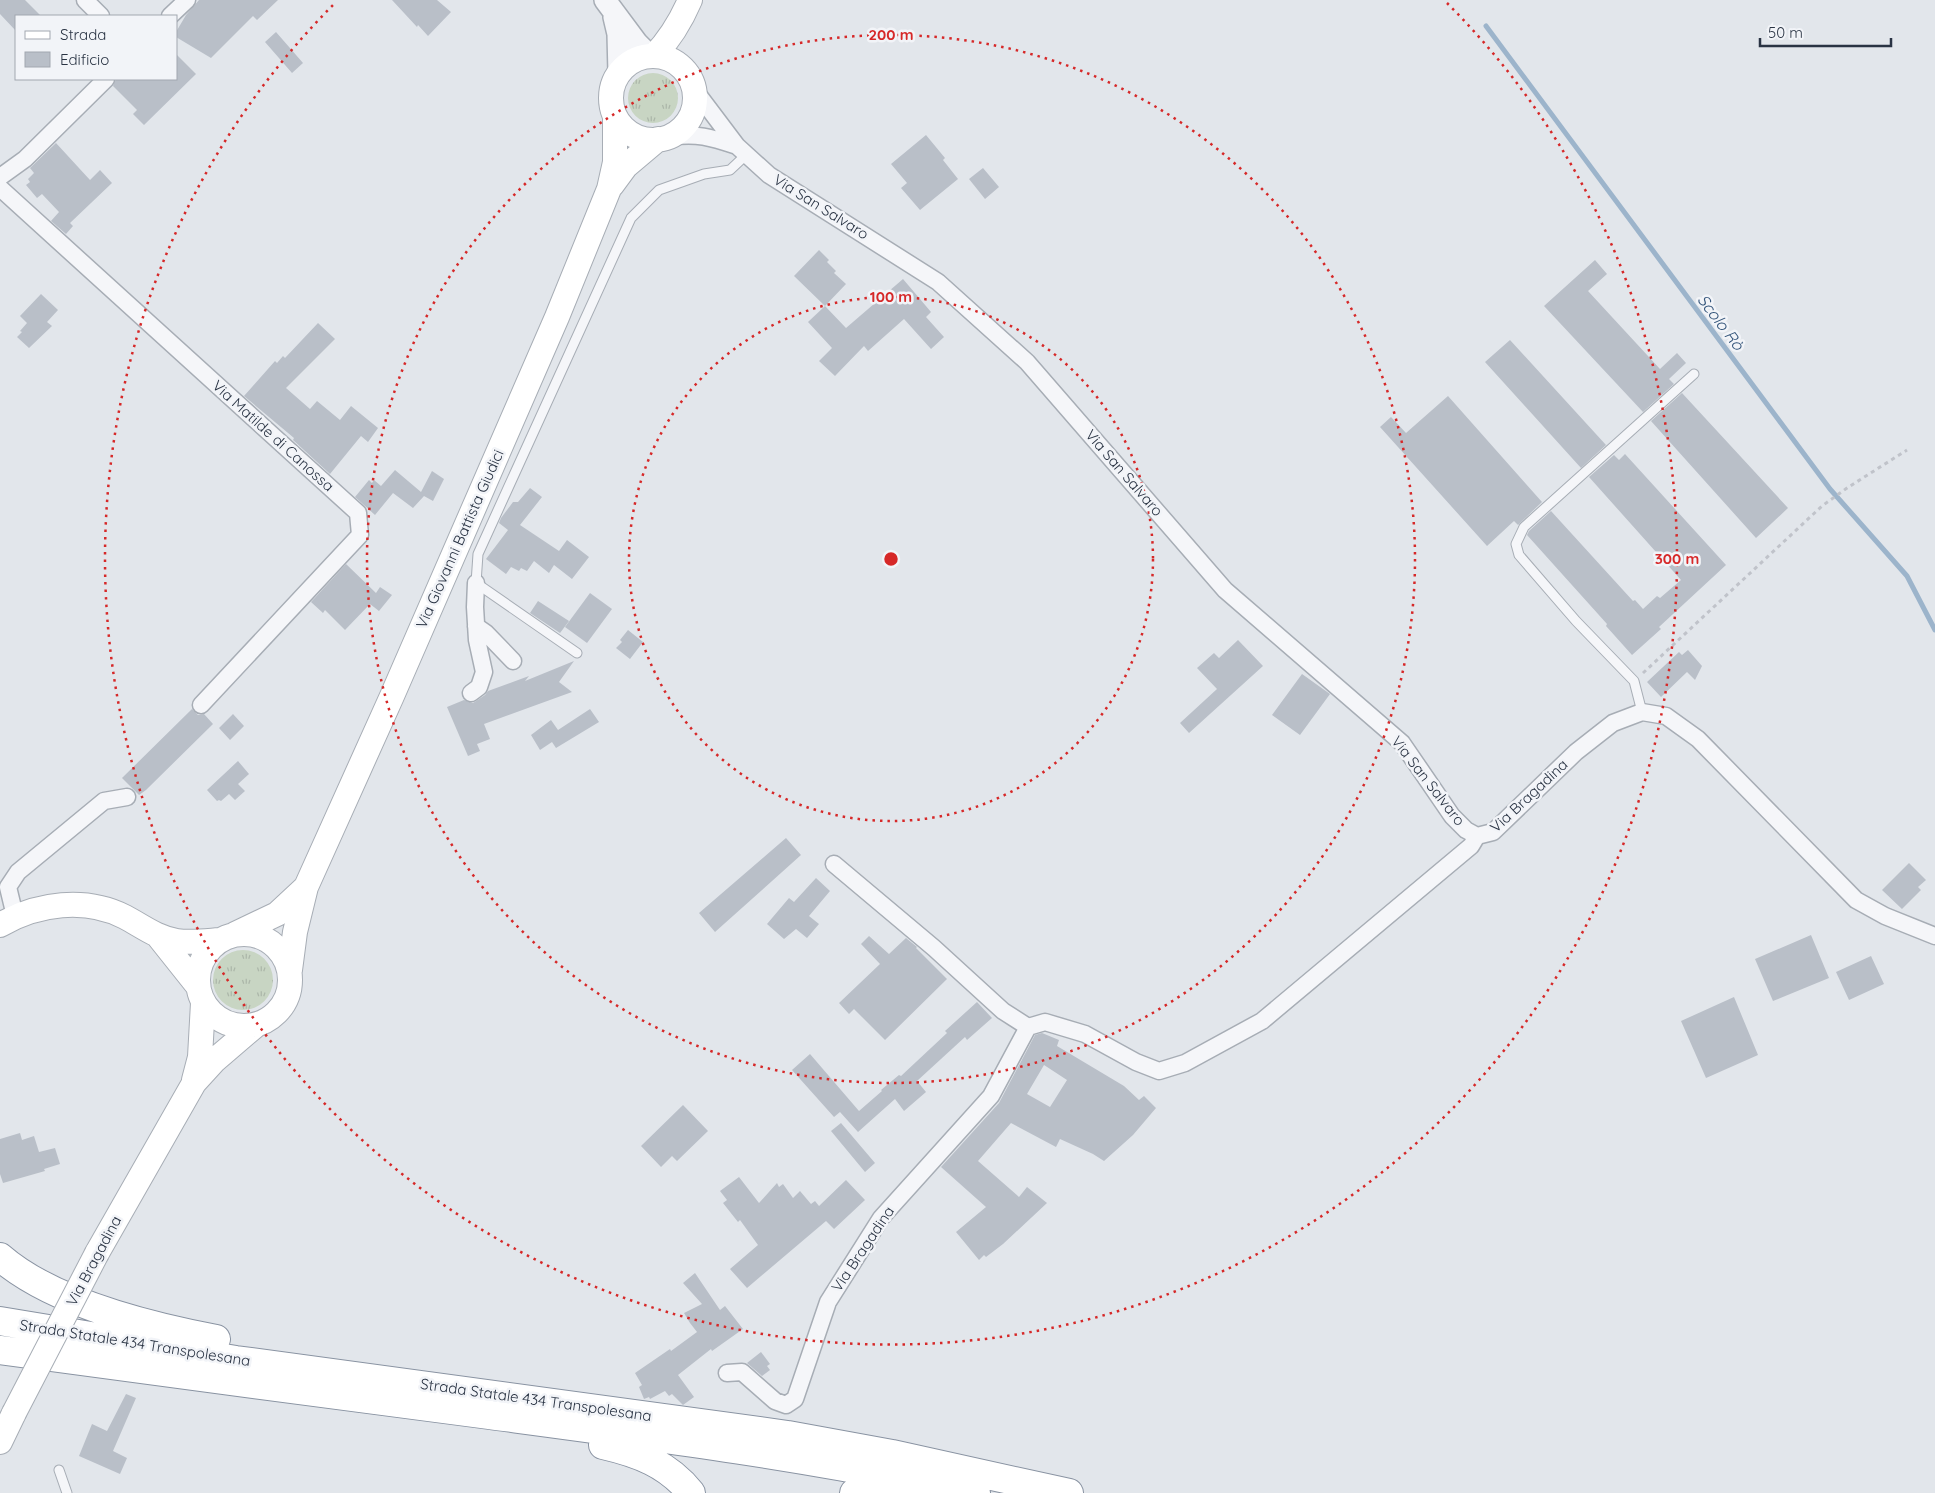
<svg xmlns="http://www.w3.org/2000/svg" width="1935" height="1493" font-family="Quicksand,sans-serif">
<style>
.grass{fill:url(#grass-tufts)}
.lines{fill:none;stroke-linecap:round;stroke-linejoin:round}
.stream{stroke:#9cb4cb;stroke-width:5}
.building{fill:#b9bfc8;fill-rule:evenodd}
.service-casing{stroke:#a7adb5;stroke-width:11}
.minor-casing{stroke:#a7adb5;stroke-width:19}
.tertiary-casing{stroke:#a7adb5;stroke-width:24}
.secondary-casing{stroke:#a7adb5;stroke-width:26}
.trunk-casing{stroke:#8993a2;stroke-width:30}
.path{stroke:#c0c3ca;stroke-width:3;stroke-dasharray:4 4;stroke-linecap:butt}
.service{stroke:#f5f6f9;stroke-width:9}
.minor{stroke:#f5f6f9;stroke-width:16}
.tertiary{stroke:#f5f6f9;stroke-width:21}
.secondary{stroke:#fff;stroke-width:24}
.trunk{stroke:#fff;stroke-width:28}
.secondary-bridge-casing{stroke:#a7adb5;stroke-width:26;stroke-linecap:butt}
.secondary-bridge{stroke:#fff;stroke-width:24}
.ring{fill:none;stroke:#d62828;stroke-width:2.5;stroke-dasharray:2.5 5}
.labels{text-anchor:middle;stroke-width:5;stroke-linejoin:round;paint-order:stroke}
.street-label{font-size:15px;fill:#293343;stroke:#f2f4f8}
.water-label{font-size:16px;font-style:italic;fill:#325379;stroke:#f2f4f8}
.centre{fill:#d62828;stroke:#f2f4f8;stroke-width:2.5}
.ring-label{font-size:15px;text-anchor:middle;font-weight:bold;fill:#d62828;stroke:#f2f4f8;stroke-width:5;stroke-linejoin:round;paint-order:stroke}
</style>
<defs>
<pattern id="grass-tufts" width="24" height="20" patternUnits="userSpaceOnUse" patternTransform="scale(1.25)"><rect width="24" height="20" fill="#c8d5c3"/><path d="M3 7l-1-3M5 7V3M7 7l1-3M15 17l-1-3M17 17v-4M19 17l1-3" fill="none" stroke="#acb7a9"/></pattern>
</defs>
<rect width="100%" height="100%" fill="#e2e6eb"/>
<path class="grass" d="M628 98a25 25 0 1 1 50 0a25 25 0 1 1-50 0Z
M213 980a30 30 0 1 1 60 0a30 30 0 1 1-60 0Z"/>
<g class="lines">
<path class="stream" d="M 1486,26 L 1830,489 L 1907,576 L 1935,630"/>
</g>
<path class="building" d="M 0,0 L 25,0 L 41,16 L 16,16 L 16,31 L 0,14 Z
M 199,0 L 278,0 L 257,20 L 253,16 L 211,58 L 176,37 L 176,32 L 186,15 Z
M 392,0 L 437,0 L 451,12 L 428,36 L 418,25 L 417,27 Z
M 276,32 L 303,63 L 292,73 L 265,42 Z
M 176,54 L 196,74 L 144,125 L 133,114 L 137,110 L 113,86 L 116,79 L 176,79 Z
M 926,135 L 945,158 L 943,160 L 958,179 L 920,210 L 901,188 L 907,183 L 891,164 Z
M 56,143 L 90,180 L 100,170 L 112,183 L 70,223 L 73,226 L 66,234 L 51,221 L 59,212 L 42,194 L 37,198 L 26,185 L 30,182 L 28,179 L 34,173 L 30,168 Z
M 983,168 L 999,187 L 985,199 L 969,179 Z
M 819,250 L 829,260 L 827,262 L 836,271 L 834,273 L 846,284 L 825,306 L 794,276 Z
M 1595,260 L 1607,274 L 1588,291 L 1660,369 L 1677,353 L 1686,363 L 1669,379 L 1674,384 L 1643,412 L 1544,306 Z
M 903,279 L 931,312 L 926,317 L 944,337 L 931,349 L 904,319 L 868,351 L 864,346 L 835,376 L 819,361 L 832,348 L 808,322 L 825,306 L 846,328 Z
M 41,294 L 58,310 L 47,322 L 52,326 L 29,348 L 17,337 L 22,332 L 20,331 L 27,323 L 20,316 Z
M 318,323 L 335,339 L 286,388 L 310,409 L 317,401 L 340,420 L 351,406 L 378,428 L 368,442 L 361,436 L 330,474 L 293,440 L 294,438 L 244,396 L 275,361 L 277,363 L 283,356 L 285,358 Z
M 1510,340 L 1606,445 L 1581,468 L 1485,362 Z
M 1682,393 L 1788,508 L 1756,538 L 1651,421 Z
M 1448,396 L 1542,502 L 1518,525 L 1514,521 L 1487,546 L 1380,427 L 1391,417 L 1406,433 Z
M 1625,454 L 1726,565 L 1659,627 L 1661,629 L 1632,655 L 1606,626 L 1607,624 L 1527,535 L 1529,531 L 1551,511 L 1633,601 L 1635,600 L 1643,609 L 1657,596 L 1660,598 L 1681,580 L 1589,477 L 1614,455 L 1619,460 Z
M 395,470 L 421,492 L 432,471 L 444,479 L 433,501 L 424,496 L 413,508 L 393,493 L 375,515 L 355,497 L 369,480 L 372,483 L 374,480 L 381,486 Z
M 530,488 L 542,497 L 520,525 L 559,551 L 567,540 L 589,557 L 572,579 L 554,565 L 549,573 L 534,561 L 527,571 L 521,568 L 519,571 L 511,567 L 506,574 L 486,559 L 508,530 L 499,523 L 501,518 L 513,502 L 518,502 Z
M 346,564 L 376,593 L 380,587 L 392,595 L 379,611 L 370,604 L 345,630 L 325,610 L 323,613 L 311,602 Z
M 590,593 L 612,609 L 587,643 L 565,627 Z
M 538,601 L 569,621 L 560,633 L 530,613 Z
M 628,630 L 643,642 L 630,659 L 616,648 L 622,642 L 620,640 Z
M 1238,640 L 1263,666 L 1189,733 L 1180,723 L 1217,689 L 1197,668 L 1214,653 L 1219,658 Z
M 1688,650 L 1702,666 L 1695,680 L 1687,672 L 1661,697 L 1647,682 L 1679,652 L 1682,655 Z
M 574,661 L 559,682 L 572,692 L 484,724 L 490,739 L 477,744 L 480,751 L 468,756 L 447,707 L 464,700 L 473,703 L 485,695 L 488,691 L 529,676 L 525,681 Z
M 1302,674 L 1330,694 L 1300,735 L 1272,715 Z
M 192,709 L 198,715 L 204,714 L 213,724 L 146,790 L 139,795 L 122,778 Z
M 590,709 L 599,722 L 556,748 L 552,742 L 540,750 L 531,735 L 551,720 L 558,730 Z
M 233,714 L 244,726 L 230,740 L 219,728 Z
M 238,761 L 249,774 L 238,784 L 245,791 L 235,800 L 229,794 L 221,801 L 219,800 L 217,801 L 207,790 Z
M 786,838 L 801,855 L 715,932 L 699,913 Z
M 1909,863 L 1926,880 L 1918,887 L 1921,890 L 1902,909 L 1882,890 Z
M 816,878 L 830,891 L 809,916 L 819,924 L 807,938 L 796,929 L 784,939 L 767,924 L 789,898 L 794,902 Z
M 1811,935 L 1829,978 L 1773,1001 L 1755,959 Z
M 869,936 L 889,954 L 906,938 L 917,947 L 916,948 L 947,979 L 885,1040 L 854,1009 L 849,1014 L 839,1003 L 880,964 L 861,944 Z
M 1871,956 L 1884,984 L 1849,1000 L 1836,972 Z
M 1734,997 L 1758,1055 L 1706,1078 L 1681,1021 Z
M 977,1002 L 992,1018 L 967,1040 L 965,1037 L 917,1081 L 926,1092 L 904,1111 L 895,1099 L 858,1132 L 840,1112 L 834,1117 L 792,1070 L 810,1054 L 859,1111 L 882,1091 L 881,1090 L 899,1075 L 901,1076 L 947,1033 L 945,1031 Z
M 1042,1033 L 1059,1040 L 1057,1046 L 1124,1086 L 1139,1100 L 1144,1096 L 1156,1108 L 1133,1135 L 1104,1161 L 1093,1154 L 1060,1139 L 1056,1147 L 1011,1123 L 978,1161 L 1019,1197 L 1027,1187 L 1047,1203 L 1003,1244 L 986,1257 L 984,1255 L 979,1260 L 956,1232 L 986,1207 L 941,1167 L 999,1103 L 1035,1035 ZM 1044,1065 L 1067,1080 L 1050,1107 L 1027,1094 Z
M 683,1105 L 708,1131 L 677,1161 L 672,1156 L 661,1167 L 641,1146 Z
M 841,1123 L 875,1163 L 865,1172 L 831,1131 Z
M 20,1133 L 22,1140 L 34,1136 L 39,1152 L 55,1148 L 60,1164 L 44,1169 L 45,1171 L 3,1183 L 0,1174 L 0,1139 Z
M 739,1177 L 759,1203 L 777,1183 L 779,1187 L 783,1184 L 793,1198 L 800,1191 L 811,1204 L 815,1201 L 819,1206 L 846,1180 L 865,1200 L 834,1229 L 826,1221 L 747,1288 L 730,1269 L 758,1245 L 740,1220 L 738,1222 L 723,1203 L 727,1200 L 720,1191 Z
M 695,1273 L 720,1310 L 725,1306 L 743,1329 L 712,1351 L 711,1349 L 678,1375 L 694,1397 L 683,1405 L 672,1394 L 669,1396 L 665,1391 L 650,1399 L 649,1397 L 644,1399 L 639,1387 L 642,1385 L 635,1373 L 670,1349 L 671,1351 L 697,1332 L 690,1323 L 684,1313 L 702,1304 L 683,1283 Z
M 761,1352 L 770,1364 L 767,1366 L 770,1370 L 762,1376 L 747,1363 Z
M 126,1394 L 136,1398 L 113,1451 L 127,1458 L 120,1474 L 79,1456 L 92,1424 L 107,1431 Z"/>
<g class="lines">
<g class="service-casing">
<path id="service" d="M 577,653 L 476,583 L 478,554 L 631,218 L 659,190 L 704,174 L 730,170 L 747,154
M 1642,712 L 1634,681 L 1576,621 L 1519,555 L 1516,544 L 1524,527 L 1694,374
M 59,1470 L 67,1493"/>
</g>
<g class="minor-casing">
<path id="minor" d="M 85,0 L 101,16
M 170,16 L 187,0
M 694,89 L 737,146 L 769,175 L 938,282 L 1027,362 L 1225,590 L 1402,743 L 1452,816 L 1466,830 L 1477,836
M 669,137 C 697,133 710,137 737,146
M 0,177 L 25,159 L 106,79
M 0,188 L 358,513 L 360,535 L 201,705
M 476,626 L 486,633 L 513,661
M 471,693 L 479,687 L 484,672 L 477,640 L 475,607 L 476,583
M 1477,836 L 1493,832 L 1576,752 L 1613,723 L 1642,712 L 1666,716 L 1698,739 L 1856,900 L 1885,916 L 1935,936
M 834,864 L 934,948 L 1003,1011 L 1028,1027
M 15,916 L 8,887 L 18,872 L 104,801 L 127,797
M 727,1373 L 742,1372 L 775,1401 L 786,1405 L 795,1399 L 828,1302 L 881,1218 L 991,1096 L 1028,1027 L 1045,1022 L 1085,1034 L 1136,1062 L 1159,1071 L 1185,1063 L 1262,1021 L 1471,846 L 1477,836"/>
</g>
<g class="tertiary-casing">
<path id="tertiary" d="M 605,0 L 637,43 L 650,56
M 614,17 L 618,34 L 619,74"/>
</g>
<g class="secondary-casing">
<path id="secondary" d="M 654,56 C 670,39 681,21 690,0
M611 98a42 42 0 1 1 84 0a42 42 0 1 1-84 0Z
M 612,185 L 626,166 L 658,139
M 0,925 C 37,903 86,897 125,917 C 142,926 157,938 177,941 C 191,943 206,941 219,940
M198 980a46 46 0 1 1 92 0a46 46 0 1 1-92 0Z
M 235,934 L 277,914 L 306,887
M 158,936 L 197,985
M 290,970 L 295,932 L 306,887 L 392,696 L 557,317 L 609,189 L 615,162 L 615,116
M 194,1080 L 200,1057 L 203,1003
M 97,1253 L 194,1083 L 215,1060 L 256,1025
M 0,1442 L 14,1413"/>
</g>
<g class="trunk-casing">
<path id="trunk" d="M 0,1257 C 53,1303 148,1326 216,1339
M 0,1321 L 236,1360 L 788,1435 L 892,1454 L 1069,1493
M 0,1350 C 161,1372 321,1393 482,1414 C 647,1436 813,1457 976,1493
M 603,1445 C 638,1453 668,1464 691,1493
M 854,1493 L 883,1489 L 907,1492"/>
</g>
<path class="path" d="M 1643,673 L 1822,506 L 1847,488 L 1907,450"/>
<use href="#service" class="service"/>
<use href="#minor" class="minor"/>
<use href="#tertiary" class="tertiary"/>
<use href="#secondary" class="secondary"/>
<use href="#trunk" class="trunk"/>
<g class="secondary-bridge-casing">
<path id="secondary-bridge" d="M 14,1413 L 97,1253"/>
</g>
<use href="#secondary-bridge" class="secondary-bridge"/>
</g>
<g class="ring">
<circle cx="891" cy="559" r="262"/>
<circle cx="891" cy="559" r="524"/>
<path d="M1447 3A786 786 0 1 1 335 3"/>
</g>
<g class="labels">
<g class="street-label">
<text transform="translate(821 207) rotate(32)" y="5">Via San Salvaro</text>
<text transform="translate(273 436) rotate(42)" y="5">Via Matilde di Canossa</text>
<text transform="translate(1124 473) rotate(49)" y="5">Via San Salvaro</text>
<text transform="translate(460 539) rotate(-66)" y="5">Via Giovanni Battista Giudici</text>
<text transform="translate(1428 781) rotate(52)" y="5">Via San Salvaro</text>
<text transform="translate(1529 796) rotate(-43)" y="5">Via Bragadina</text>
<text transform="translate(863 1249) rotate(-56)" y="5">Via Bragadina</text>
<text transform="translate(94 1261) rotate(-62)" y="5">Via Bragadina</text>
<text transform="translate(135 1343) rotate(9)" y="5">Strada Statale 434 Transpolesana</text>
<text transform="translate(536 1400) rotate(8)" y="5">Strada Statale 434 Transpolesana</text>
</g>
<g class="water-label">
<text transform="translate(1721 322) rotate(53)" y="6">Scolo Rò</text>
</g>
</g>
<circle cx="891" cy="559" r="8" class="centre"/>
<g class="ring-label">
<text x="891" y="40">200 m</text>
<text x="891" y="302">100 m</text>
<text x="1677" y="564">300 m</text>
</g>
<rect x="15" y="15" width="162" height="65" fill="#f2f4f8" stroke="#a2a7b0"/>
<rect x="25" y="31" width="25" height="8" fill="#ffffff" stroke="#a2a7b0"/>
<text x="60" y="40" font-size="15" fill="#293343">Strada</text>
<rect x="25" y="52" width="25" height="15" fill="#b9bfc8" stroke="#a2a7b0"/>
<text x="60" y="65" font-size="15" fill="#293343">Edificio</text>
<path d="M1760 38v8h131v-8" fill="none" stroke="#293343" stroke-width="2.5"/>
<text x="1768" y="38" font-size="15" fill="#293343" stroke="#f2f4f8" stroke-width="4" paint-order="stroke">50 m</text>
</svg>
